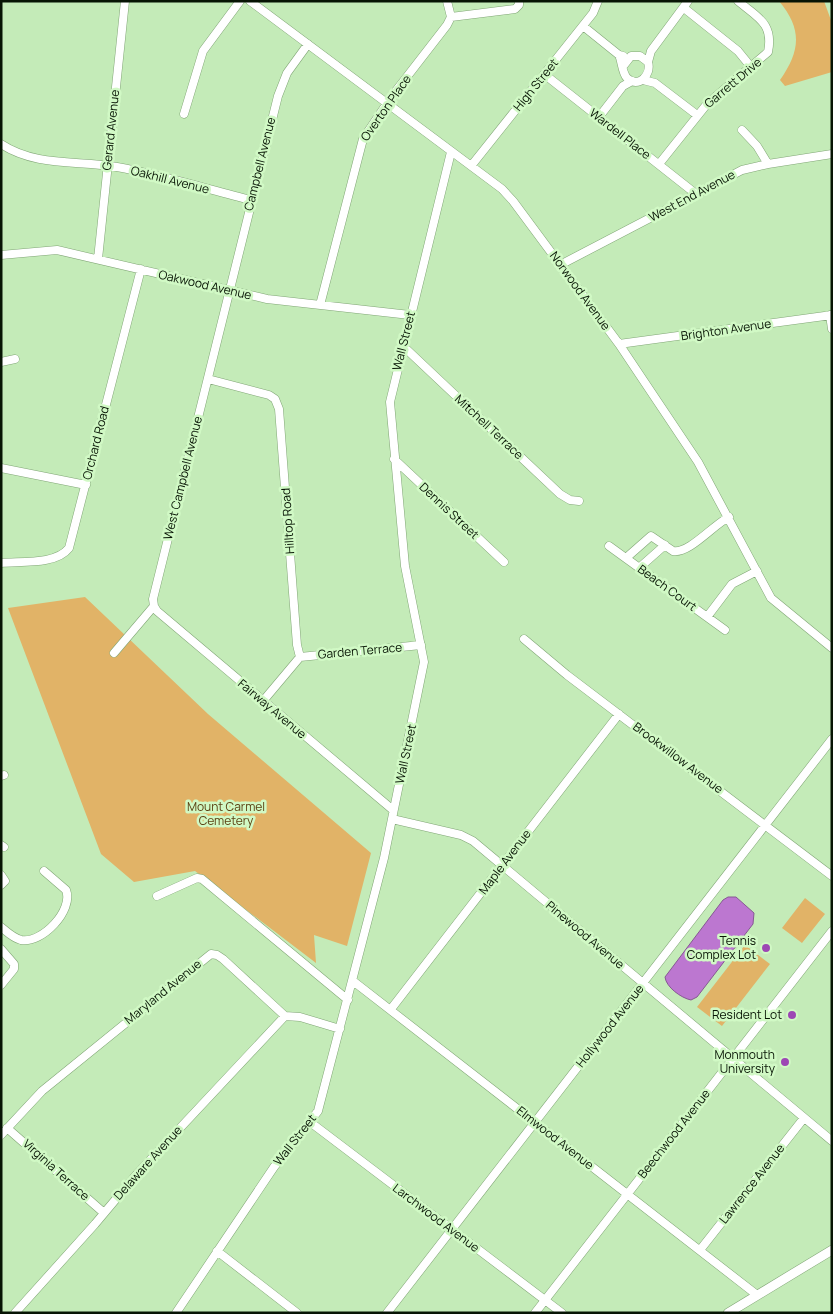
<svg xmlns="http://www.w3.org/2000/svg" width="833" height="1314" font-family="Manrope,sans-serif">
<style>
.green{fill:#e1b367}
.water{fill:#bc77d0;stroke:#865993}
.lines{fill:none;stroke-linecap:round;stroke-linejoin:round}
.minor-casing{stroke:#81a676;stroke-width:9}
.major-casing{stroke:#81a676;stroke-width:10}
.minor{stroke:#fff;stroke-width:8}
.major{stroke:#fff;stroke-width:9}
.poi-dot{fill:#9d47b4;stroke:#d1f9c5;stroke-width:2}
.labels{text-anchor:middle;stroke-width:5;stroke-linejoin:round;paint-order:stroke}
.street-label{font-size:12px;fill:#071404;stroke:#d1f9c5}
.park-label{font-size:12px;fill:#5b4113;stroke:#d1f9c5}
.poi-label{font-size:12px;fill:#071404;stroke:#d1f9c5;text-anchor:end}
</style>
<rect width="100%" height="100%" fill="#c4ebb8"/>
<path class="green" d="M 779,1 L 824,1 L 832,23 L 832,72 L 785,86 L 780,80 C 800,51 803,30 779,1 Z
M 85,597 L 208,714 L 371,853 L 347,946 L 314,935 L 316,963 L 195,871 L 134,882 L 101,854 L 8,608 Z
M 805,898 L 825,914 L 802,943 L 782,928 Z
M 745,945 L 770,964 L 722,1026 L 697,1007 Z"/>
<path class="water" d="M 728,897 L 736,897 L 754,913 L 753,924 L 697,997 L 691,1000 C 681,998 666,987 665,977 L 723,900 Z"/>
<g class="lines">
<g class="minor-casing">
<path id="minor" d="M 250,1 L 502,189 L 513,201 L 619,344 L 698,462 L 771,598 L 832,648
M 447,1 L 451,17
M 684,8 L 738,51 L 751,67
M 583,26 L 619,55 L 623,56
M 619,55 C 622,61 622,73 627,78 C 638,89 652,75 648,62 L 640,56 L 631,56 L 624,65
M 648,62 L 651,51 L 688,1
M 544,74 L 696,194
M 643,80 L 655,83 L 697,115
M 184,114 L 203,51 L 240,1
M 599,117 L 623,86 L 632,81
M 742,130 L 757,146 L 768,164
M 1,144 C 36,167 78,160 117,167 C 162,175 207,189 251,200
M 659,164 L 707,104 L 768,52 C 774,23 757,17 738,1
M 471,166 L 593,13 L 598,1
M 1,255 L 57,250 L 267,299 L 410,315
M 98,259 L 125,1
M 560,265 L 742,170 L 768,164 L 832,154
M 320,305 L 363,139 L 392,96 L 447,25 L 451,17 L 515,9 L 519,5 L 519,1
M 830,315 L 832,329
M 619,344 L 832,315
M 403,346 L 560,494 L 570,500 L 579,501
M 1,362 L 15,359
M 208,379 L 269,395 L 275,399 L 279,409 L 297,645 L 300,657 L 263,701
M 394,459 L 504,562
M 1,468 L 86,485
M 609,546 L 725,630
M 626,558 L 651,536 L 673,551 C 689,554 713,525 729,517
M 1,563 C 21,561 56,565 69,548 L 141,269
M 639,568 L 665,545
M 154,606 L 157,611 L 393,810
M 707,617 L 732,584 L 757,571
M 524,639 L 567,675 L 832,876
M 114,653 L 154,606 L 153,599 L 278,96 L 287,73 L 308,44
M 300,657 L 421,645
M 1,776 L 4,775
M 392,819 L 461,835 L 473,841 L 832,1141
M 1,845 L 4,847
M 1,875 L 5,881 L 1,885
M 157,896 L 197,878 L 202,879 L 348,1000
M 1,927 C 7,932 13,938 21,940 C 42,944 74,910 66,890 L 44,871
M 1,949 L 14,964 L 14,969 L 1,985
M 353,981 L 757,1295
M 391,1009 L 619,714
M 310,1122 L 562,1313
M 7,1128 L 104,1213
M 1,1135 L 42,1091 L 211,954 L 217,955 L 223,959 L 285,1016 L 300,1017 L 340,1029
M 700,1250 L 804,1118
M 217,1251 L 297,1313
M 15,1313 L 95,1224 L 137,1174 L 285,1016
M 176,1313 L 274,1167 L 318,1111 L 384,858 L 424,662 L 405,566 L 390,402 L 451,152
M 387,1313 L 832,739
M 535,1313 L 832,931"/>
</g>
<g class="major-casing">
<path id="major" d="M 728,1313 L 832,1250"/>
</g>
<use href="#minor" class="minor"/>
<use href="#major" class="major"/>
</g>
<g class="poi-dot">
<circle cx="766" cy="948" r="5"/>
<circle cx="792" cy="1015" r="5"/>
<circle cx="785" cy="1062" r="5"/>
</g>
<g class="labels">
<g class="street-label">
<text transform="translate(733 83) rotate(-40)" y="4">Garrett Drive</text>
<text transform="translate(536 85) rotate(-51)" y="4">High Street</text>
<text transform="translate(386 108) rotate(-55)" y="4">Overton Place</text>
<text transform="translate(111 130) rotate(-84)" y="4">Gerard Avenue</text>
<text transform="translate(620 134) rotate(38)" y="4">Wardell Place</text>
<text transform="translate(260 164) rotate(-76)" y="4">Campbell Avenue</text>
<text transform="translate(170 180) rotate(14)" y="4">Oakhill Avenue</text>
<text transform="translate(692 196) rotate(-28)" y="4">West End Avenue</text>
<text transform="translate(205 285) rotate(13)" y="4">Oakwood Avenue</text>
<text transform="translate(580 291) rotate(54)" y="4">Norwood Avenue</text>
<text transform="translate(726 330) rotate(-8)" y="4">Brighton Avenue</text>
<text transform="translate(404 341) rotate(-76)" y="4">Wall Street</text>
<text transform="translate(489 427) rotate(43)" y="4">Mitchell Terrace</text>
<text transform="translate(96 443) rotate(-76)" y="4">Orchard Road</text>
<text transform="translate(183 478) rotate(-76)" y="4">West Campbell Avenue</text>
<text transform="translate(449 511) rotate(43)" y="4">Dennis Street</text>
<text transform="translate(288 521) rotate(-94)" y="4">Hilltop Road</text>
<text transform="translate(667 588) rotate(36)" y="4">Beach Court</text>
<text transform="translate(360 651) rotate(-5)" y="4">Garden Terrace</text>
<text transform="translate(272 709) rotate(40)" y="4">Fairway Avenue</text>
<text transform="translate(406 754) rotate(-78)" y="4">Wall Street</text>
<text transform="translate(678 758) rotate(37)" y="4">Brookwillow Avenue</text>
<text transform="translate(505 862) rotate(-53)" y="4">Maple Avenue</text>
<text transform="translate(585 935) rotate(40)" y="4">Pinewood Avenue</text>
<text transform="translate(163 992) rotate(-39)" y="4">Maryland Avenue</text>
<text transform="translate(610 1026) rotate(-52)" y="4">Hollywood Avenue</text>
<text transform="translate(674 1134) rotate(-52)" y="4">Beechwood Avenue</text>
<text transform="translate(555 1138) rotate(38)" y="4">Elmwood Avenue</text>
<text transform="translate(295 1140) rotate(-52)" y="4">Wall Street</text>
<text transform="translate(148 1163) rotate(-48)" y="4">Delaware Avenue</text>
<text transform="translate(56 1170) rotate(42)" y="4">Virginia Terrace</text>
<text transform="translate(752 1184) rotate(-52)" y="4">Lawrence Avenue</text>
<text transform="translate(436 1218) rotate(37)" y="4">Larchwood Avenue</text>
</g>
<g class="park-label">
<text x="226" y="811">Mount Carmel<tspan x="226" dy="14">Cemetery</tspan></text>
</g>
<g class="poi-label">
<text x="756" y="945">Tennis<tspan x="756" dy="14">Complex Lot</tspan></text>
<text x="782" y="1019">Resident Lot</text>
<text x="775" y="1059">Monmouth<tspan x="775" dy="14">University</tspan></text>
</g>
</g>
<rect width="833" height="1314" fill="none" stroke="#071404" stroke-width="5"/>
</svg>
